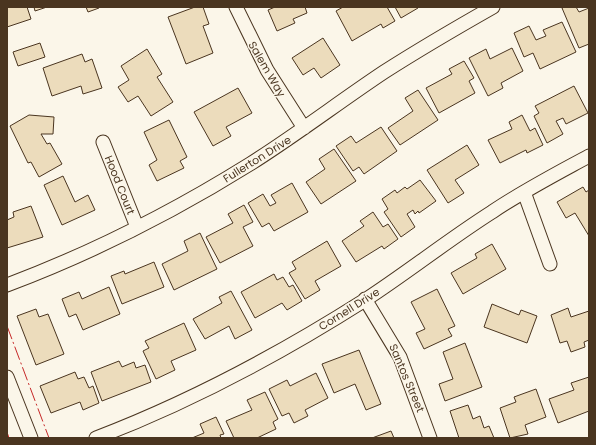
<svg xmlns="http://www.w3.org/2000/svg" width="596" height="445" font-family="Poppins,sans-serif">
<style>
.building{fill:#ecdcbc;stroke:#4a3520}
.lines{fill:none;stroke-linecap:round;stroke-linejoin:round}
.street-casing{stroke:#4a3520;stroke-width:15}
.street{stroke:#fbf6e9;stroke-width:13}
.power{stroke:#c62828;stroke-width:1;stroke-dasharray:14 3 2 3;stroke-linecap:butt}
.labels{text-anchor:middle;stroke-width:3;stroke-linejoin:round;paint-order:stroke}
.street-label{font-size:11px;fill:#4a3520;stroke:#fbf6e9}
</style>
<rect width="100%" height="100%" fill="#fbf6e9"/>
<path class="building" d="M 7,7 L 27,7 L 31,19 L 7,27 Z
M 34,7 L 47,7 L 35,11 Z
M 86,7 L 98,7 L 99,8 L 88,12 Z
M 195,7 L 203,7 L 209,24 L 203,26 L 213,53 L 186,64 L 168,17 Z
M 275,7 L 305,7 L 307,13 L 293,19 L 295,23 L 277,31 L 268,10 Z
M 343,7 L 387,7 L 395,21 L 383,28 L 381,24 L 352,41 L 336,11 Z
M 395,7 L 418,7 L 418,8 L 401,18 Z
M 565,7 L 576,7 L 579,12 L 589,8 L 589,44 L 579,48 L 562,8 Z
M 562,22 L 576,52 L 540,69 L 533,53 L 524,57 L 514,33 L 529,26 L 536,40 L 546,36 L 543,30 Z
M 323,38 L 340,65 L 321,78 L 314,68 L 303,75 L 292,58 Z
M 40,43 L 45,57 L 18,66 L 13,52 Z
M 512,48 L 523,71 L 501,83 L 503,88 L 488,96 L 469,58 L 486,49 L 490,59 Z
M 147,49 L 162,74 L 157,77 L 173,102 L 151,116 L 138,96 L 128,102 L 118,87 L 129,80 L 121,66 Z
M 82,54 L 85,62 L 92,59 L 102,88 L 83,94 L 81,86 L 52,96 L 43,68 Z
M 464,61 L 474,78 L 469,81 L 475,93 L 439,113 L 426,88 L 452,74 L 449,69 Z
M 574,86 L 588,113 L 566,124 L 563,118 L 556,121 L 563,134 L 547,143 L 534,116 L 539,113 L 535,106 Z
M 238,88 L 252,113 L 226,127 L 231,136 L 213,146 L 194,112 Z
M 418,90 L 438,120 L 400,145 L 388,128 L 413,111 L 405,98 Z
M 29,115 L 54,117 L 53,134 L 41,134 L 47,144 L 50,143 L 62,164 L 39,177 L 31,162 L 28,163 L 10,126 Z
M 522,115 L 530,131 L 535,128 L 543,145 L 527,153 L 526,150 L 500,163 L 488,140 L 512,129 L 509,122 Z
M 169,120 L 187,157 L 180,161 L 184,168 L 157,181 L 149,165 L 157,160 L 144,132 Z
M 381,127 L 397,151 L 364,174 L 359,167 L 353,171 L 336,146 L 351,136 L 356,143 Z
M 467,145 L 479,165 L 455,180 L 464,193 L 448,203 L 427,170 Z
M 334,149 L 356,181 L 321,204 L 306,182 L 325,169 L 319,159 Z
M 63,176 L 75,202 L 88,195 L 95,210 L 62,225 L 44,185 Z
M 420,180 L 436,201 L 419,213 L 418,211 L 415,214 L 413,210 L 407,214 L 415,227 L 401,237 L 384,212 L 388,209 L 382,199 L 395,190 L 397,193 L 405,187 L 407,189 Z
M 292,183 L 308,212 L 274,231 L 269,223 L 262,227 L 248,203 L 263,194 L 270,206 L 276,203 L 271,195 Z
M 583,187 L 586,192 L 589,190 L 589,236 L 575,213 L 566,218 L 557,202 Z
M 244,205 L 253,222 L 243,227 L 253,246 L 220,263 L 206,237 L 233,223 L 228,214 Z
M 31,206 L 43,237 L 7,248 L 7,220 L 14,217 L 13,212 Z
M 373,212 L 383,227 L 388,224 L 398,239 L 384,249 L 382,246 L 356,262 L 342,241 L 364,226 L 360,221 Z
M 200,233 L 217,269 L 174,290 L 162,264 L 188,251 L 184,241 Z
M 327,241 L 341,266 L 315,281 L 320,290 L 305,299 L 289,273 L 296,269 L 292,262 Z
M 492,244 L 506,269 L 463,294 L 451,273 L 477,258 L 475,254 Z
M 154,262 L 164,287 L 122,304 L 111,276 L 124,271 L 125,274 Z
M 274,274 L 277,280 L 283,277 L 289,287 L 293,285 L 302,301 L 287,310 L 282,303 L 255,318 L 241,292 Z
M 109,287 L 120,314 L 83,330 L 76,314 L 69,317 L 62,299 L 79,292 L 82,299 Z
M 437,289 L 455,326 L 448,329 L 452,336 L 424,349 L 416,333 L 425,329 L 411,302 Z
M 231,291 L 252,330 L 235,339 L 229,326 L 205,339 L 193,319 L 222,303 L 219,297 Z
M 492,304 L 519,315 L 521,310 L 537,316 L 527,343 L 484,327 Z
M 568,308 L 571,317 L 589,311 L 589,340 L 584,342 L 585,347 L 571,352 L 567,341 L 560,343 L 551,315 Z
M 36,309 L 39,317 L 48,314 L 64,354 L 36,365 L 17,316 Z
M 184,323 L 196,350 L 171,361 L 175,370 L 156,379 L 143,351 L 149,348 L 145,341 Z
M 465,343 L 482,387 L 445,401 L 439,384 L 453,379 L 443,352 Z
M 359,350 L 381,404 L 366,410 L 355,384 L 334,393 L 322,364 Z
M 119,361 L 122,367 L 134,362 L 136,368 L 145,365 L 151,382 L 102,401 L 91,372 Z
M 75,372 L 78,379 L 84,377 L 89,388 L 93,386 L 99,403 L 83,410 L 80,402 L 51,413 L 40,386 Z
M 316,373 L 328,398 L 305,410 L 308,416 L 294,423 L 289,413 L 282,416 L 269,389 L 287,380 L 290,386 Z
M 589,377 L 589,411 L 558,423 L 549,399 L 574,390 L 571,383 Z
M 536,389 L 546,417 L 525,425 L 528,434 L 510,438 L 500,408 L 516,402 L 514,397 Z
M 265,392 L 278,419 L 273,422 L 276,429 L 257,438 L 234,438 L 226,421 L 252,410 L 247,400 Z
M 468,405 L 473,419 L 480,416 L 484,428 L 489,426 L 494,438 L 459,438 L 450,411 Z
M 216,417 L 224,434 L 220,435 L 221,438 L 192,438 L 204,433 L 200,424 Z
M 391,431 L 394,438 L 372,438 Z"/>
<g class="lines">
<g class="street-casing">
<path id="street" d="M 236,7 L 267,70 L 304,128
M 103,142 L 137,227
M 524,192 L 550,264
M 7,285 C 92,253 173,212 250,164 C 296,135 339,102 384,72 C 420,49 456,28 493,7
M 365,299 L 400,357 L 430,438
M 7,377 L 31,438
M 96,438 C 190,402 280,354 365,300 C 408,272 448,240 492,212 C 523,191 556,174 589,156"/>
</g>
<use href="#street" class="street"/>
<path class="power" d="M 7,326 L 49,438
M 7,432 L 9,438"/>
</g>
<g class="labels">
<g class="street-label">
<text transform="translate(267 69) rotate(60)" y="4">Salem Way</text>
<text transform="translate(257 159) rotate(-32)" y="4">Fullerton Drive</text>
<text transform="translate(120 185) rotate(68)" y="4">Hood Court</text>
<text transform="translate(349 309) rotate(-32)" y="4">Cornell Drive</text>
<text transform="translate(407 378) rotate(67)" y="4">Santos Street</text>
</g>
</g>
<rect width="596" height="445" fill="none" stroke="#4a3520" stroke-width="16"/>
</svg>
